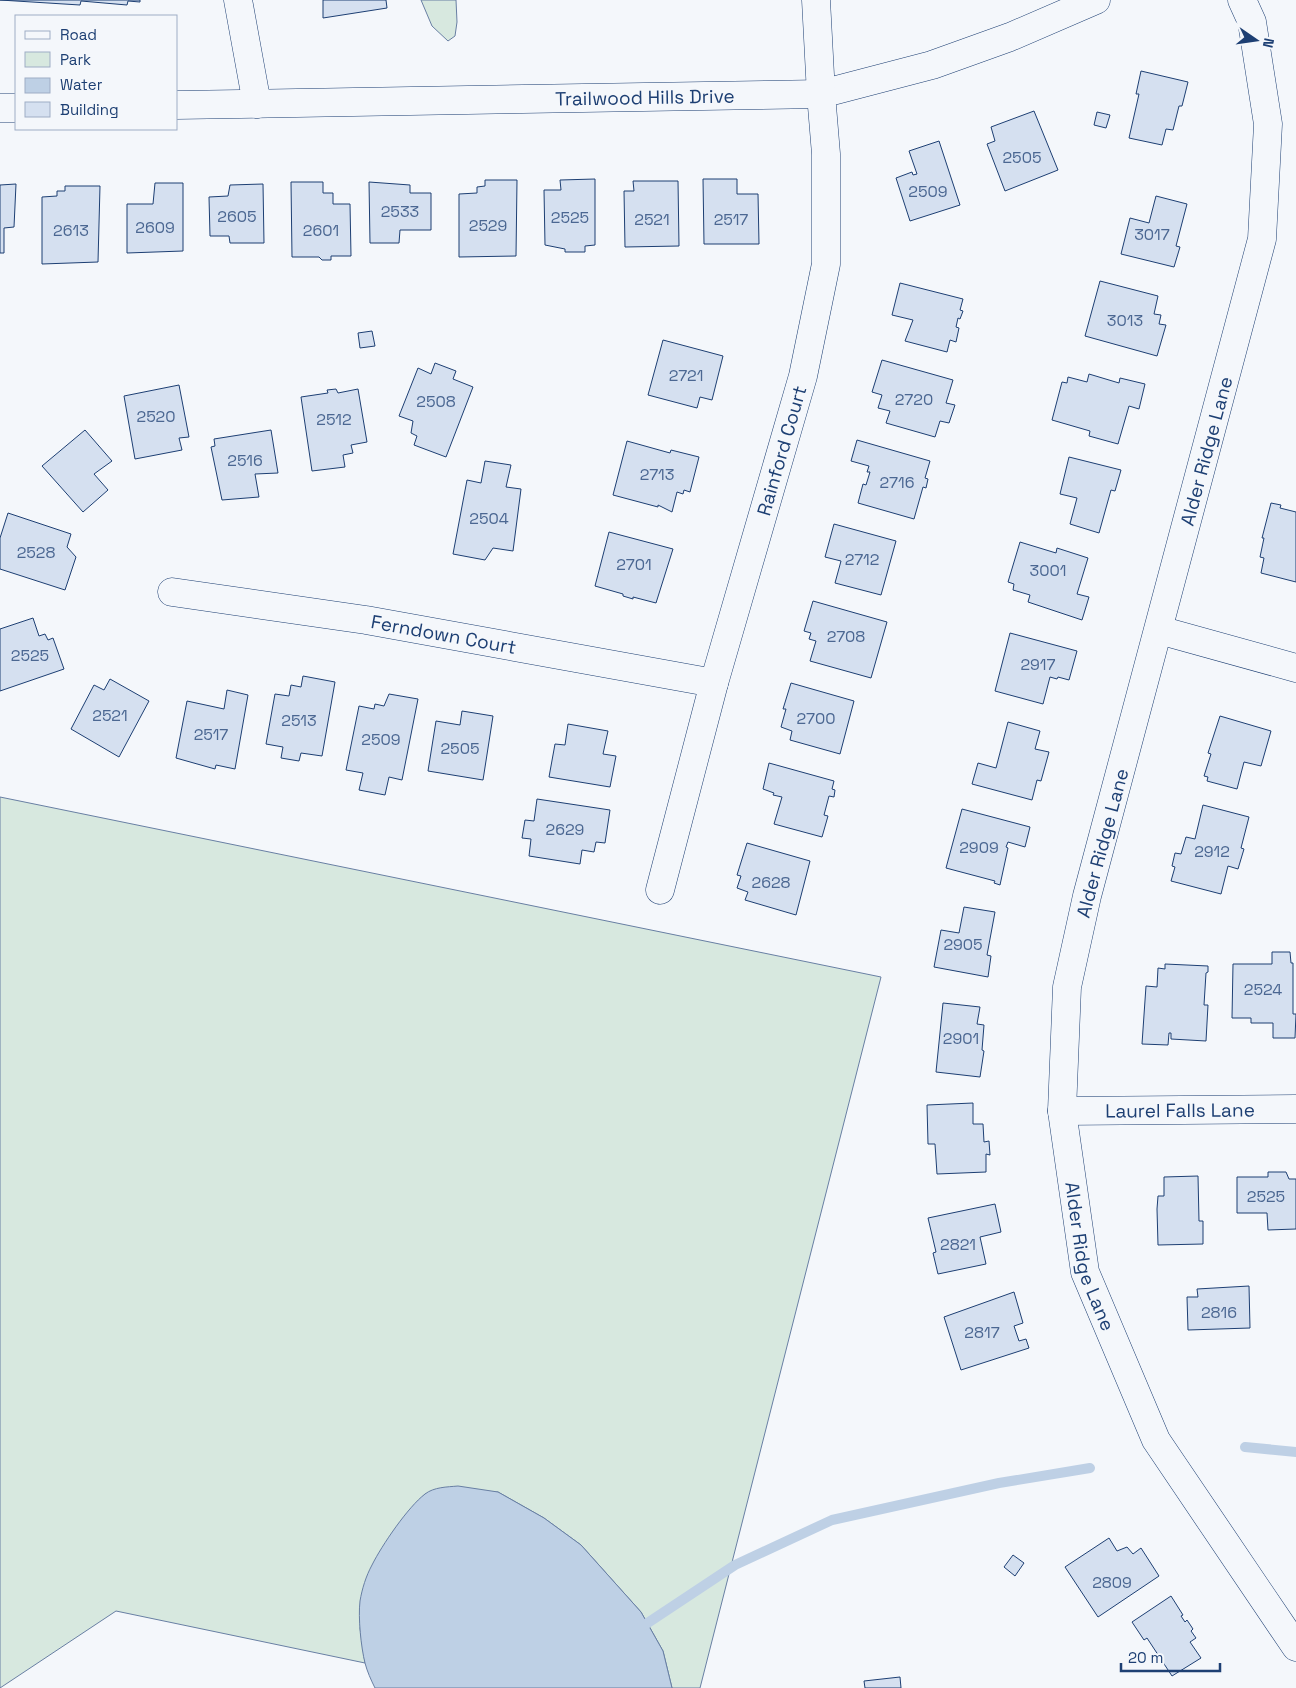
<svg xmlns="http://www.w3.org/2000/svg" width="1296" height="1688" font-family="'Space Grotesk',sans-serif">
<style>
.green{fill:#d7e8df;stroke:#687fa3}
.water{fill:#bed0e5;stroke:#687fa3}
.lines{fill:none;stroke-linecap:round;stroke-linejoin:round}
.stream{stroke:#bed0e5;stroke-width:10}
.building{fill:#d5e0f0;stroke:#1d3f73}
.minor-casing{stroke:#1d3f73;stroke-width:29}
.minor{stroke:#f4f7fb;stroke-width:28}
.labels{text-anchor:middle;stroke-width:4;stroke-linejoin:round;paint-order:stroke}
.number-label{font-size:16px;fill:#4b6792}
.street-label{font-size:19px;fill:#1d3f73;stroke:#f4f7fb}
</style>
<rect width="100%" height="100%" fill="#f4f7fb"/>
<path class="green" d="M 421,0 L 456,0 L 457,22 L 455,36 L 448,41 L 432,26 Z
M 0,797 L 881,977 L 700,1688 L 672,1688 L 663,1651 L 641,1612 L 581,1545 L 544,1518 L 498,1492 L 425,1494 L 409,1511 L 391,1535 L 360,1628 L 365,1663 L 116,1611 L 0,1688 Z"/>
<path class="water" d="M 458,1486 L 498,1492 L 544,1518 L 581,1545 L 641,1612 L 663,1651 L 672,1688 L 375,1688 C 371,1680 367,1671 365,1663 C 361,1647 358,1618 360,1601 C 362,1589 366,1576 372,1565 C 382,1545 408,1507 425,1494 C 434,1487 447,1487 458,1486 Z"/>
<g class="lines">
<path class="stream" d="M 1245,1447 L 1296,1452
M 637,1630 L 735,1565 L 832,1520 L 999,1483 L 1090,1468"/>
</g>
<path class="building" d="M 0,0 L 140,0 L 140,2 L 128,1 L 127,5 L 81,1 L 80,5 Z
M 323,0 L 386,0 L 387,8 L 323,18 Z
M 1141,71 L 1188,82 L 1182,106 L 1179,106 L 1173,130 L 1166,129 L 1162,145 L 1129,138 L 1139,94 L 1136,94 Z
M 1034,111 L 1058,170 L 1005,191 L 987,144 L 995,141 L 991,127 Z
M 1097,112 L 1110,115 L 1106,128 L 1094,125 Z
M 939,141 L 960,205 L 910,221 L 896,178 L 912,172 L 913,175 L 917,174 L 909,151 Z
M 595,179 L 595,245 L 585,246 L 585,252 L 565,252 L 565,249 L 545,245 L 544,190 L 561,190 L 560,180 Z
M 703,179 L 737,179 L 737,194 L 758,194 L 759,244 L 704,244 Z
M 485,180 L 517,180 L 516,256 L 459,257 L 459,194 L 477,193 L 477,187 L 485,186 Z
M 633,181 L 678,181 L 679,246 L 625,247 L 624,191 L 634,191 Z
M 291,182 L 323,182 L 323,193 L 333,193 L 333,204 L 350,204 L 351,256 L 331,256 L 331,260 L 322,260 L 319,257 L 292,257 Z
M 369,182 L 410,185 L 410,193 L 431,193 L 431,230 L 400,230 L 399,243 L 370,243 Z
M 155,183 L 183,183 L 183,251 L 127,253 L 127,204 L 153,204 Z
M 16,184 L 14,227 L 4,228 L 4,253 L 0,253 L 0,185 Z
M 263,184 L 264,243 L 230,243 L 229,236 L 210,236 L 209,197 L 228,196 L 230,185 Z
M 65,186 L 100,186 L 98,262 L 42,264 L 42,197 L 57,196 L 57,191 L 65,191 Z
M 1156,196 L 1187,204 L 1176,246 L 1180,247 L 1174,267 L 1121,254 L 1130,218 L 1149,223 Z
M 1100,281 L 1158,296 L 1154,314 L 1161,315 L 1159,324 L 1166,325 L 1157,356 L 1085,336 Z
M 900,283 L 963,299 L 960,310 L 963,311 L 960,319 L 958,318 L 956,327 L 959,328 L 956,342 L 950,340 L 947,352 L 905,341 L 913,320 L 892,315 Z
M 372,331 L 375,346 L 360,348 L 358,333 Z
M 663,340 L 723,356 L 712,400 L 700,397 L 697,408 L 648,395 Z
M 882,360 L 953,380 L 946,403 L 955,405 L 949,423 L 940,421 L 935,437 L 886,423 L 890,411 L 878,408 L 882,395 L 872,392 Z
M 435,363 L 456,371 L 453,379 L 473,387 L 446,457 L 414,445 L 417,436 L 411,433 L 413,421 L 399,416 L 418,368 L 431,374 Z
M 1089,374 L 1119,383 L 1120,378 L 1145,384 L 1139,409 L 1129,406 L 1118,444 L 1089,436 L 1090,431 L 1052,420 L 1062,382 L 1067,383 L 1068,377 L 1087,382 Z
M 179,385 L 189,437 L 179,438 L 182,450 L 135,459 L 124,396 Z
M 336,389 L 338,393 L 358,389 L 367,442 L 351,445 L 353,453 L 343,455 L 345,467 L 312,471 L 301,397 L 328,393 L 327,390 Z
M 85,430 L 112,461 L 94,474 L 108,490 L 83,512 L 42,466 Z
M 271,430 L 278,473 L 255,474 L 259,497 L 222,500 L 211,447 L 215,446 L 214,439 Z
M 857,440 L 930,461 L 925,478 L 928,479 L 926,488 L 923,487 L 914,519 L 858,503 L 863,484 L 866,485 L 870,472 L 867,472 L 869,466 L 851,461 Z
M 627,441 L 670,453 L 671,450 L 699,457 L 690,492 L 684,490 L 683,494 L 677,492 L 672,512 L 658,505 L 658,507 L 613,495 Z
M 1069,457 L 1121,470 L 1115,491 L 1111,490 L 1099,533 L 1070,524 L 1077,498 L 1060,494 Z
M 485,461 L 511,465 L 506,487 L 521,489 L 513,551 L 493,548 L 485,560 L 453,554 L 467,480 L 481,483 Z
M 1271,503 L 1281,505 L 1280,508 L 1296,512 L 1296,582 L 1261,573 L 1264,558 L 1260,557 L 1264,538 L 1262,538 Z
M 8,513 L 71,534 L 67,547 L 76,557 L 65,590 L 0,569 L 0,538 Z
M 834,524 L 896,541 L 881,595 L 835,583 L 841,561 L 825,557 Z
M 609,532 L 673,549 L 656,603 L 633,597 L 633,599 L 623,596 L 623,594 L 595,586 Z
M 1020,542 L 1056,553 L 1057,548 L 1088,558 L 1077,594 L 1089,597 L 1082,620 L 1028,602 L 1030,595 L 1013,590 L 1014,584 L 1008,582 Z
M 813,601 L 887,622 L 871,678 L 810,661 L 816,641 L 809,639 L 811,633 L 804,631 Z
M 33,618 L 39,636 L 45,634 L 48,640 L 53,638 L 64,669 L 0,691 L 0,629 Z
M 1010,633 L 1077,651 L 1069,680 L 1058,677 L 1057,679 L 1050,677 L 1043,704 L 995,691 Z
M 303,676 L 335,682 L 322,756 L 301,753 L 299,761 L 281,758 L 283,747 L 266,744 L 275,694 L 289,696 L 291,685 L 301,687 Z
M 110,679 L 149,701 L 119,757 L 71,729 L 94,685 L 104,690 Z
M 791,683 L 854,701 L 840,754 L 790,740 L 792,731 L 781,727 L 786,709 L 783,709 Z
M 227,690 L 248,695 L 235,769 L 216,765 L 215,769 L 176,758 L 187,701 L 224,709 Z
M 389,694 L 418,699 L 402,780 L 389,777 L 385,795 L 359,790 L 363,773 L 346,770 L 359,706 L 374,709 L 375,704 L 384,706 Z
M 462,711 L 493,716 L 483,780 L 428,771 L 436,721 L 460,725 Z
M 1220,716 L 1271,731 L 1261,766 L 1244,762 L 1237,789 L 1207,781 L 1208,777 L 1204,776 L 1211,754 L 1208,753 Z
M 1008,722 L 1040,731 L 1035,749 L 1049,752 L 1041,781 L 1037,780 L 1032,800 L 972,784 L 978,763 L 996,768 Z
M 568,724 L 608,731 L 603,754 L 616,756 L 610,787 L 549,777 L 555,744 L 565,745 Z
M 769,763 L 834,781 L 832,789 L 835,790 L 834,797 L 829,796 L 824,815 L 828,816 L 822,837 L 774,824 L 782,797 L 773,795 L 774,793 L 763,789 Z
M 537,799 L 610,810 L 605,843 L 596,842 L 594,852 L 582,850 L 580,864 L 529,856 L 531,839 L 522,838 L 525,820 L 534,821 Z
M 1203,805 L 1249,817 L 1241,848 L 1244,849 L 1238,869 L 1228,866 L 1221,894 L 1171,881 L 1175,867 L 1172,866 L 1175,853 L 1181,854 L 1186,837 L 1195,839 Z
M 962,809 L 1030,827 L 1025,847 L 1008,842 L 1006,847 L 1008,848 L 1000,885 L 994,883 L 995,881 L 946,868 Z
M 747,843 L 810,861 L 796,915 L 745,900 L 748,892 L 737,888 L 741,876 L 737,875 Z
M 964,907 L 995,912 L 987,955 L 991,956 L 988,977 L 934,967 L 941,930 L 959,933 Z
M 1272,952 L 1290,952 L 1291,963 L 1293,963 L 1293,1014 L 1296,1014 L 1295,1038 L 1273,1038 L 1273,1023 L 1251,1023 L 1251,1018 L 1232,1018 L 1233,964 L 1272,964 Z
M 1165,964 L 1208,966 L 1208,972 L 1206,973 L 1204,1005 L 1208,1005 L 1206,1041 L 1171,1039 L 1171,1033 L 1169,1033 L 1168,1045 L 1142,1044 L 1146,986 L 1157,987 L 1158,968 L 1165,969 Z
M 943,1003 L 980,1007 L 977,1024 L 984,1025 L 982,1050 L 984,1051 L 980,1077 L 936,1072 Z
M 973,1103 L 973,1124 L 983,1124 L 984,1142 L 989,1141 L 990,1155 L 986,1154 L 986,1172 L 937,1174 L 935,1144 L 928,1144 L 927,1105 Z
M 1268,1172 L 1286,1172 L 1289,1179 L 1296,1179 L 1296,1229 L 1268,1230 L 1267,1213 L 1237,1213 L 1237,1177 L 1268,1177 Z
M 1198,1176 L 1199,1221 L 1203,1221 L 1203,1244 L 1158,1245 L 1157,1209 L 1158,1196 L 1164,1196 L 1164,1177 Z
M 995,1204 L 1001,1232 L 980,1237 L 986,1264 L 938,1274 L 933,1253 L 936,1252 L 928,1218 Z
M 1249,1286 L 1250,1328 L 1188,1330 L 1187,1297 L 1198,1297 L 1197,1289 Z
M 1014,1292 L 1023,1323 L 1014,1326 L 1019,1341 L 1026,1339 L 1029,1348 L 961,1370 L 944,1317 Z
M 1109,1538 L 1117,1551 L 1127,1547 L 1133,1554 L 1141,1548 L 1159,1576 L 1098,1617 L 1065,1567 Z
M 1013,1555 L 1024,1563 L 1015,1576 L 1004,1567 Z
M 1171,1596 L 1183,1615 L 1181,1616 L 1185,1622 L 1187,1620 L 1193,1629 L 1191,1631 L 1196,1638 L 1190,1642 L 1201,1658 L 1172,1676 L 1147,1638 L 1144,1640 L 1132,1622 Z
M 900,1677 L 901,1688 L 865,1688 L 864,1681 Z"/>
<g class="lines">
<g class="minor-casing">
<g id="minor">
<path d="M 238,0 L 257,104"/>
<path id="s1" d="M 1242,0 L 1252,22 L 1268,124 L 1262,239 L 1087,896 L 1067,987 L 1062,1111 L 1085,1272 L 1156,1440 L 1296,1647"/>
<path id="s2" d="M 176,105 L 821,94 L 932,65 L 1010,37 L 1096,0"/>
<path d="M 0,108 L 16,108"/>
<path id="s3" d="M 172,592 L 366,620 L 714,683"/>
<path d="M 1159,630 L 1296,668"/>
<path id="s4" d="M 660,890 L 714,683 L 803,376 L 826,264 L 826,154 L 821,94 L 816,0"/>
<path id="s5" d="M 1062,1111 L 1296,1109"/>
</g>
</g>
<use href="#minor" class="minor"/>
</g>
<g class="labels">
<g class="number-label">
<text x="1022" y="163">2505</text>
<text x="928" y="197">2509</text>
<text x="400" y="217">2533</text>
<text x="237" y="222">2605</text>
<text x="570" y="223">2525</text>
<text x="652" y="225">2521</text>
<text x="731" y="225">2517</text>
<text x="488" y="231">2529</text>
<text x="155" y="233">2609</text>
<text x="71" y="236">2613</text>
<text x="321" y="236">2601</text>
<text x="1152" y="240">3017</text>
<text x="1125" y="326">3013</text>
<text x="686" y="381">2721</text>
<text x="914" y="405">2720</text>
<text x="436" y="407">2508</text>
<text x="156" y="422">2520</text>
<text x="334" y="425">2512</text>
<text x="245" y="466">2516</text>
<text x="657" y="480">2713</text>
<text x="897" y="488">2716</text>
<text x="489" y="524">2504</text>
<text x="36" y="558">2528</text>
<text x="862" y="565">2712</text>
<text x="634" y="570">2701</text>
<text x="1048" y="576">3001</text>
<text x="846" y="642">2708</text>
<text x="30" y="661">2525</text>
<text x="1038" y="670">2917</text>
<text x="110" y="721">2521</text>
<text x="816" y="724">2700</text>
<text x="299" y="726">2513</text>
<text x="211" y="740">2517</text>
<text x="381" y="745">2509</text>
<text x="460" y="754">2505</text>
<text x="565" y="835">2629</text>
<text x="979" y="853">2909</text>
<text x="1212" y="857">2912</text>
<text x="771" y="888">2628</text>
<text x="963" y="950">2905</text>
<text x="1263" y="995">2524</text>
<text x="961" y="1044">2901</text>
<text x="1266" y="1202">2525</text>
<text x="958" y="1250">2821</text>
<text x="1219" y="1318">2816</text>
<text x="982" y="1338">2817</text>
<text x="1112" y="1588">2809</text>
</g>
<g class="street-label">
<text dy="7" stroke="none"><textPath href="#s2" startOffset="469">Trailwood Hills Drive</textPath></text>
<text dy="7" stroke="none"><textPath href="#s4" startOffset="456">Rainford Court</textPath></text>
<text transform="translate(1206 451) rotate(-75)" y="7">Alder Ridge Lane</text>
<text dy="7" stroke="none"><textPath href="#s3" startOffset="275">Ferndown Court</textPath></text>
<text transform="translate(1102 843) rotate(-75)" y="7">Alder Ridge Lane</text>
<text dy="7" stroke="none"><textPath href="#s5" startOffset="118">Laurel Falls Lane</textPath></text>
<text dy="7" stroke="none"><textPath href="#s1" startOffset="1288">Alder Ridge Lane</textPath></text>
</g>
</g>
<rect x="15" y="15" width="162" height="115" fill="#f4f7fb" stroke="#9eadc5"/>
<rect x="25" y="31" width="25" height="8" fill="#f4f7fb" stroke="#9eadc5"/>
<text x="60" y="40" font-size="15" fill="#1d3f73">Road</text>
<rect x="25" y="52" width="25" height="15" fill="#d7e8df" stroke="#9eadc5"/>
<text x="60" y="65" font-size="15" fill="#1d3f73">Park</text>
<rect x="25" y="78" width="25" height="15" fill="#bed0e5" stroke="#9eadc5"/>
<text x="60" y="90" font-size="15" fill="#1d3f73">Water</text>
<rect x="25" y="102" width="25" height="15" fill="#d5e0f0" stroke="#9eadc5"/>
<text x="60" y="115" font-size="15" fill="#1d3f73">Building</text>
<g transform="translate(1256 40) rotate(103)" stroke="#f4f7fb" stroke-width="4" paint-order="stroke">
<path d="M0-4L9 19L0 12L-9 19Z" fill="#1d3f73"/>
<text y="-8" font-size="14" font-weight="bold" text-anchor="middle" fill="#1d3f73">N</text>
</g>
<path d="M1121 1663v8h99v-8" fill="none" stroke="#1d3f73" stroke-width="2.5"/>
<text x="1128" y="1663" font-size="15" fill="#1d3f73" stroke="#f4f7fb" stroke-width="4" paint-order="stroke">20 m</text>
</svg>
